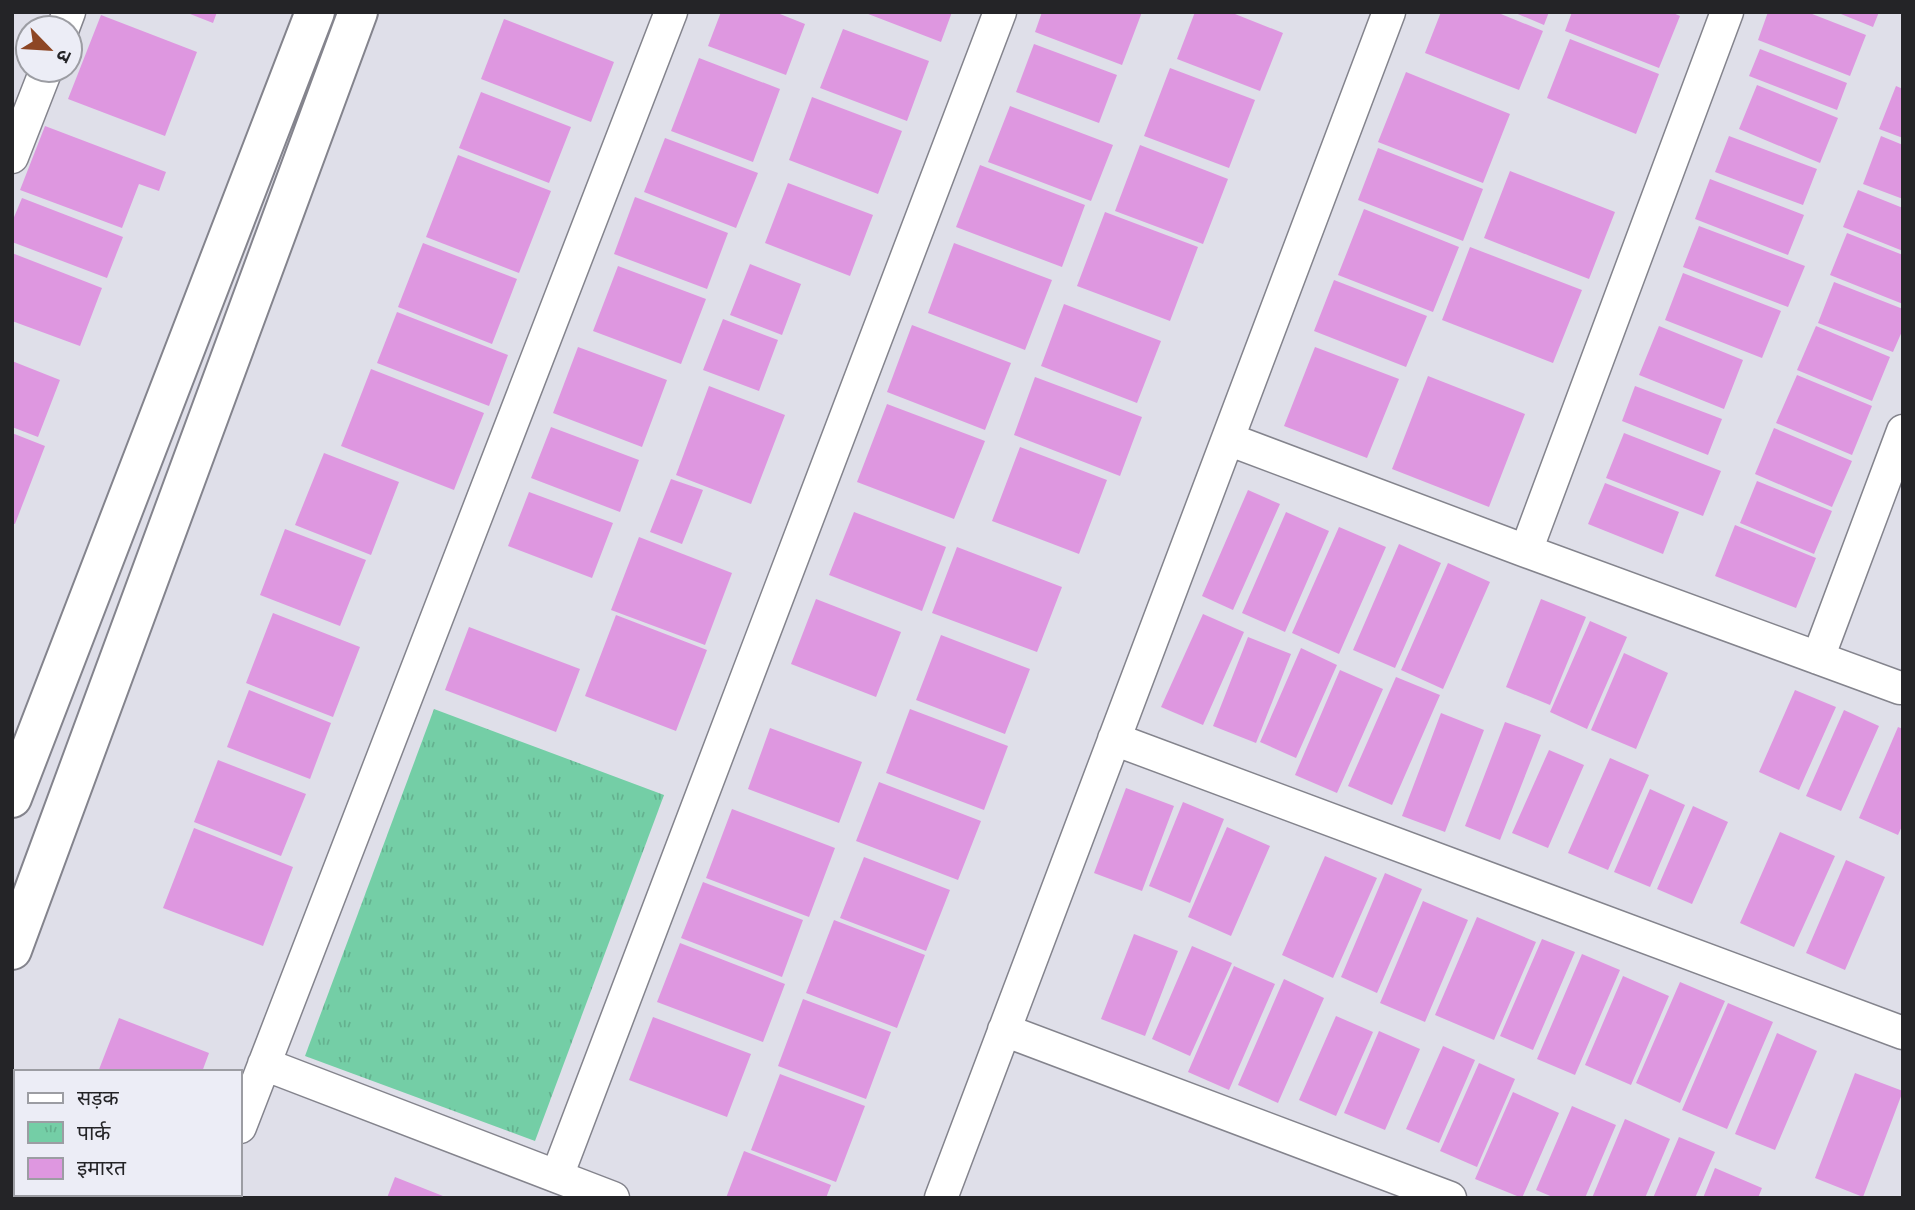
<svg xmlns="http://www.w3.org/2000/svg" width="1915" height="1210" font-family="'Fira Sans','Noto Sans Devanagari',sans-serif">
<style>
.park{fill:url(#park-tufts)}
.building{fill:#de97e0}
.lines{fill:none;stroke-linecap:round;stroke-linejoin:round}
.minor-casing{stroke:#84848d;stroke-width:35}
.secondary-casing{stroke:#84848d;stroke-width:42}
.minor{stroke:#fff;stroke-width:32}
.secondary{stroke:#fff;stroke-width:38}
</style>
<defs>
<pattern id="park-tufts" width="24" height="20" patternUnits="userSpaceOnUse" patternTransform="scale(1.75)"><rect width="24" height="20" fill="#74cea6"/><path d="M3 7l-1-3M5 7V3M7 7l1-3M15 17l-1-3M17 17v-4M19 17l1-3" fill="none" stroke="#64b18f"/></pattern>
</defs>
<rect width="100%" height="100%" fill="#dfdfe9"/>
<path class="park" d="M 434,709 L 664,795 L 535,1141 L 305,1056 Z"/>
<path class="building" d="M 185,12 L 217,12 L 213,23 Z
M 721,12 L 775,12 L 805,24 L 786,75 L 708,46 Z
M 863,12 L 952,12 L 941,42 Z
M 1042,12 L 1142,12 L 1122,65 L 1035,32 Z
M 1195,12 L 1230,12 L 1283,33 L 1260,91 L 1177,59 Z
M 1441,12 L 1496,12 L 1543,31 L 1519,90 L 1425,53 Z
M 1513,12 L 1549,12 L 1544,25 Z
M 1572,12 L 1671,12 L 1680,16 L 1659,68 L 1565,31 Z
M 1768,12 L 1807,12 L 1866,35 L 1850,76 L 1758,40 Z
M 1836,12 L 1879,12 L 1873,27 Z
M 101,15 L 197,52 L 165,136 L 68,99 Z
M 504,19 L 614,62 L 591,122 L 481,79 Z
M 843,29 L 929,61 L 907,121 L 820,88 Z
M 1570,39 L 1659,74 L 1636,134 L 1547,98 Z
M 1034,44 L 1117,75 L 1099,123 L 1016,92 Z
M 1760,49 L 1847,83 L 1837,110 L 1749,76 Z
M 699,58 L 780,89 L 753,162 L 671,131 Z
M 1170,68 L 1255,100 L 1229,168 L 1144,136 Z
M 1406,72 L 1510,114 L 1483,183 L 1378,142 Z
M 1757,85 L 1838,118 L 1820,163 L 1739,129 Z
M 1896,86 L 1903,89 L 1903,138 L 1879,129 Z
M 481,92 L 571,127 L 549,183 L 459,148 Z
M 812,97 L 902,131 L 878,194 L 789,160 Z
M 1010,106 L 1113,145 L 1091,201 L 988,162 Z
M 45,126 L 166,172 L 159,191 L 139,184 L 122,228 L 20,190 Z
M 1729,136 L 1817,169 L 1803,205 L 1715,172 Z
M 1881,136 L 1903,145 L 1903,199 L 1863,184 Z
M 665,138 L 758,173 L 736,228 L 644,192 Z
M 1140,145 L 1228,179 L 1203,244 L 1115,211 Z
M 1378,148 L 1483,189 L 1463,241 L 1358,200 Z
M 458,155 L 551,191 L 519,273 L 426,237 Z
M 980,165 L 1085,205 L 1062,267 L 956,227 Z
M 1510,171 L 1615,212 L 1589,279 L 1484,238 Z
M 1710,179 L 1804,215 L 1788,255 L 1695,219 Z
M 788,183 L 873,215 L 850,276 L 765,243 Z
M 1858,190 L 1903,208 L 1903,251 L 1843,227 Z
M 635,197 L 728,233 L 707,289 L 614,254 Z
M 22,198 L 123,237 L 107,278 L 12,242 L 12,222 Z
M 1364,209 L 1459,247 L 1433,312 L 1338,275 Z
M 1105,212 L 1198,247 L 1170,321 L 1077,286 Z
M 1699,226 L 1805,266 L 1788,307 L 1683,267 Z
M 1847,233 L 1903,255 L 1903,304 L 1830,275 Z
M 423,243 L 517,279 L 492,344 L 398,307 Z
M 954,243 L 1052,280 L 1025,350 L 928,313 Z
M 1470,247 L 1582,290 L 1553,363 L 1442,320 Z
M 12,253 L 102,288 L 80,346 L 12,321 Z
M 750,264 L 801,284 L 782,335 L 730,315 Z
M 618,266 L 706,299 L 681,364 L 593,331 Z
M 1683,273 L 1781,311 L 1762,358 L 1665,320 Z
M 1334,280 L 1427,316 L 1406,367 L 1314,331 Z
M 1834,282 L 1903,309 L 1903,329 L 1893,352 L 1818,323 Z
M 1064,304 L 1161,341 L 1137,403 L 1041,366 Z
M 397,312 L 508,355 L 489,406 L 377,363 Z
M 723,319 L 778,340 L 759,391 L 703,370 Z
M 912,325 L 1011,363 L 985,430 L 887,392 Z
M 1659,326 L 1743,360 L 1724,409 L 1639,375 Z
M 1816,326 L 1890,357 L 1872,401 L 1797,370 Z
M 578,347 L 667,380 L 642,447 L 553,413 Z
M 1315,347 L 1399,379 L 1367,458 L 1284,426 Z
M 12,361 L 60,380 L 38,437 L 12,427 Z
M 371,369 L 484,413 L 454,490 L 341,446 Z
M 1797,375 L 1872,406 L 1852,455 L 1776,423 Z
M 1428,376 L 1525,414 L 1489,507 L 1392,469 Z
M 1035,377 L 1142,417 L 1120,476 L 1014,435 Z
M 709,386 L 785,415 L 751,504 L 676,475 Z
M 1635,386 L 1722,419 L 1708,455 L 1622,421 Z
M 887,404 L 985,441 L 954,519 L 857,482 Z
M 551,427 L 639,460 L 620,512 L 531,478 Z
M 1774,428 L 1852,461 L 1832,507 L 1755,474 Z
M 12,433 L 45,446 L 15,524 L 12,523 Z
M 1624,433 L 1721,471 L 1703,516 L 1606,478 Z
M 1020,447 L 1107,480 L 1079,554 L 992,521 Z
M 324,453 L 399,482 L 371,555 L 295,525 Z
M 671,479 L 703,490 L 682,544 L 650,532 Z
M 1757,481 L 1832,511 L 1814,554 L 1740,523 Z
M 1605,483 L 1679,512 L 1663,554 L 1588,524 Z
M 1248,490 L 1280,504 L 1233,610 L 1202,596 Z
M 529,492 L 613,523 L 592,578 L 508,546 Z
M 854,512 L 946,547 L 922,611 L 829,575 Z
M 1286,512 L 1329,531 L 1285,632 L 1242,613 Z
M 1735,525 L 1816,558 L 1796,608 L 1715,576 Z
M 1339,527 L 1386,547 L 1339,654 L 1292,633 Z
M 285,529 L 366,560 L 340,626 L 260,595 Z
M 639,537 L 732,573 L 705,645 L 611,610 Z
M 1399,544 L 1441,563 L 1395,668 L 1353,650 Z
M 957,547 L 1062,587 L 1037,652 L 932,613 Z
M 1448,563 L 1490,582 L 1443,689 L 1401,670 Z
M 816,599 L 901,632 L 876,697 L 791,664 Z
M 1541,599 L 1586,617 L 1550,705 L 1506,687 Z
M 273,613 L 360,647 L 333,717 L 246,683 Z
M 1203,614 L 1244,632 L 1203,725 L 1161,707 Z
M 616,615 L 707,650 L 676,731 L 585,696 Z
M 1590,621 L 1627,637 L 1587,729 L 1550,712 Z
M 469,627 L 580,669 L 556,732 L 445,690 Z
M 941,635 L 1030,669 L 1005,734 L 916,700 Z
M 1248,637 L 1291,654 L 1256,743 L 1213,726 Z
M 1301,648 L 1337,665 L 1296,758 L 1260,742 Z
M 1624,653 L 1668,673 L 1636,749 L 1591,730 Z
M 1340,670 L 1383,689 L 1337,793 L 1295,775 Z
M 1396,677 L 1440,695 L 1392,805 L 1348,786 Z
M 249,690 L 331,723 L 310,779 L 227,747 Z
M 1795,690 L 1836,707 L 1799,790 L 1759,772 Z
M 910,709 L 1008,746 L 984,810 L 886,773 Z
M 1844,710 L 1879,726 L 1841,811 L 1806,796 Z
M 1441,713 L 1484,730 L 1445,832 L 1402,816 Z
M 1505,722 L 1541,735 L 1500,840 L 1465,826 Z
M 1898,727 L 1903,729 L 1903,824 L 1898,835 L 1859,818 Z
M 770,728 L 862,762 L 839,823 L 748,789 Z
M 1549,750 L 1584,765 L 1548,848 L 1512,833 Z
M 1610,758 L 1649,775 L 1608,870 L 1568,853 Z
M 218,760 L 306,794 L 281,856 L 194,822 Z
M 879,782 L 981,821 L 958,880 L 856,841 Z
M 1126,788 L 1174,806 L 1142,891 L 1094,873 Z
M 1650,789 L 1685,805 L 1650,887 L 1614,872 Z
M 1183,802 L 1224,819 L 1190,903 L 1149,886 Z
M 1693,806 L 1728,822 L 1692,904 L 1657,889 Z
M 732,809 L 835,848 L 809,917 L 706,878 Z
M 1227,827 L 1270,846 L 1231,936 L 1188,917 Z
M 194,828 L 293,867 L 263,946 L 163,908 Z
M 1780,832 L 1835,856 L 1794,947 L 1740,923 Z
M 1325,856 L 1377,878 L 1333,978 L 1282,955 Z
M 864,857 L 950,890 L 926,951 L 840,918 Z
M 1846,860 L 1885,877 L 1845,970 L 1806,953 Z
M 1385,873 L 1422,889 L 1377,993 L 1341,977 Z
M 703,882 L 803,920 L 782,977 L 681,938 Z
M 1423,901 L 1468,920 L 1425,1022 L 1380,1003 Z
M 1477,917 L 1536,942 L 1494,1040 L 1435,1015 Z
M 834,920 L 925,955 L 897,1028 L 806,993 Z
M 1134,934 L 1178,951 L 1145,1036 L 1101,1019 Z
M 1542,939 L 1575,952 L 1533,1050 L 1500,1036 Z
M 680,943 L 785,984 L 763,1042 L 657,1002 Z
M 1192,946 L 1232,963 L 1190,1056 L 1152,1039 Z
M 1582,954 L 1620,970 L 1575,1075 L 1537,1059 Z
M 1234,966 L 1275,984 L 1229,1090 L 1188,1072 Z
M 1623,976 L 1669,996 L 1631,1085 L 1585,1065 Z
M 1284,979 L 1324,998 L 1278,1103 L 1238,1085 Z
M 1680,982 L 1725,1001 L 1680,1103 L 1636,1083 Z
M 803,999 L 891,1032 L 866,1099 L 778,1066 Z
M 1728,1003 L 1773,1022 L 1727,1129 L 1682,1110 Z
M 1336,1016 L 1373,1032 L 1336,1116 L 1299,1100 Z
M 653,1017 L 751,1054 L 727,1117 L 629,1080 Z
M 119,1018 L 209,1053 L 202,1072 L 98,1072 Z
M 1379,1031 L 1420,1049 L 1385,1130 L 1344,1113 Z
M 1777,1033 L 1817,1051 L 1775,1150 L 1735,1134 Z
M 1443,1046 L 1475,1060 L 1439,1143 L 1406,1129 Z
M 1479,1063 L 1515,1079 L 1477,1167 L 1440,1151 Z
M 1855,1073 L 1903,1091 L 1863,1197 L 1815,1178 Z
M 780,1074 L 865,1106 L 836,1182 L 751,1150 Z
M 1513,1092 L 1559,1113 L 1522,1198 L 1475,1179 Z
M 1572,1106 L 1616,1125 L 1585,1198 L 1555,1198 L 1536,1190 Z
M 1625,1119 L 1670,1139 L 1645,1198 L 1592,1198 Z
M 1679,1137 L 1715,1152 L 1695,1198 L 1653,1198 Z
M 744,1151 L 831,1185 L 826,1198 L 726,1198 Z
M 1715,1168 L 1762,1188 L 1758,1198 L 1703,1198 Z
M 395,1177 L 448,1198 L 387,1198 Z"/>
<g class="lines">
<g class="minor-casing">
<path id="minor" d="M 63,28 L 69,12
M 12,157 L 46,70
M 1228,439 L 1526,551 L 1900,688 L 1903,687
M 1526,551 L 1727,12
M 1818,658 L 1903,431
M 1114,739 L 1903,1033
M 1004,1030 L 1450,1198
M 264,1064 L 613,1198
M 240,1127 L 671,12
M 557,1176 L 1000,12
M 212,1198 L 214,1194
M 941,1198 L 1389,12"/>
</g>
<g class="secondary-casing">
<path id="secondary" d="M 12,798 L 315,12
M 12,950 L 358,12"/>
</g>
<use href="#minor" class="minor"/>
<use href="#secondary" class="secondary"/>
</g>
<rect width="1915" height="1210" fill="none" stroke="#242427" stroke-width="28"/>
<rect x="14" y="1070" width="228" height="126" fill="#ecedf6" stroke="#9c9da3" stroke-width="2"/>
<rect x="28" y="1093" width="35" height="10" fill="#ffffff" stroke="#9c9da3" stroke-width="2"/>
<text x="77" y="1105" font-size="21" fill="#242427">सड़क</text>
<rect x="28" y="1122" width="35" height="21" fill="url(#park-tufts)" stroke="#9c9da3" stroke-width="2"/>
<text x="77" y="1140" font-size="21" fill="#242427">पार्क</text>
<rect x="28" y="1158" width="35" height="21" fill="#de97e0" stroke="#9c9da3" stroke-width="2"/>
<text x="77" y="1175" font-size="21" fill="#242427">इमारत</text>
<g transform="translate(49 49) rotate(115)"><circle r="33" fill="#ecedf6" stroke="#9c9da3" stroke-width="2"/>
<path d="M0-5L12 26L0 18L-12 26Z" fill="#8d4624"/>
<text y="-10" font-size="19" font-weight="bold" text-anchor="middle" fill="#242427">उ</text>
</g>
</svg>
